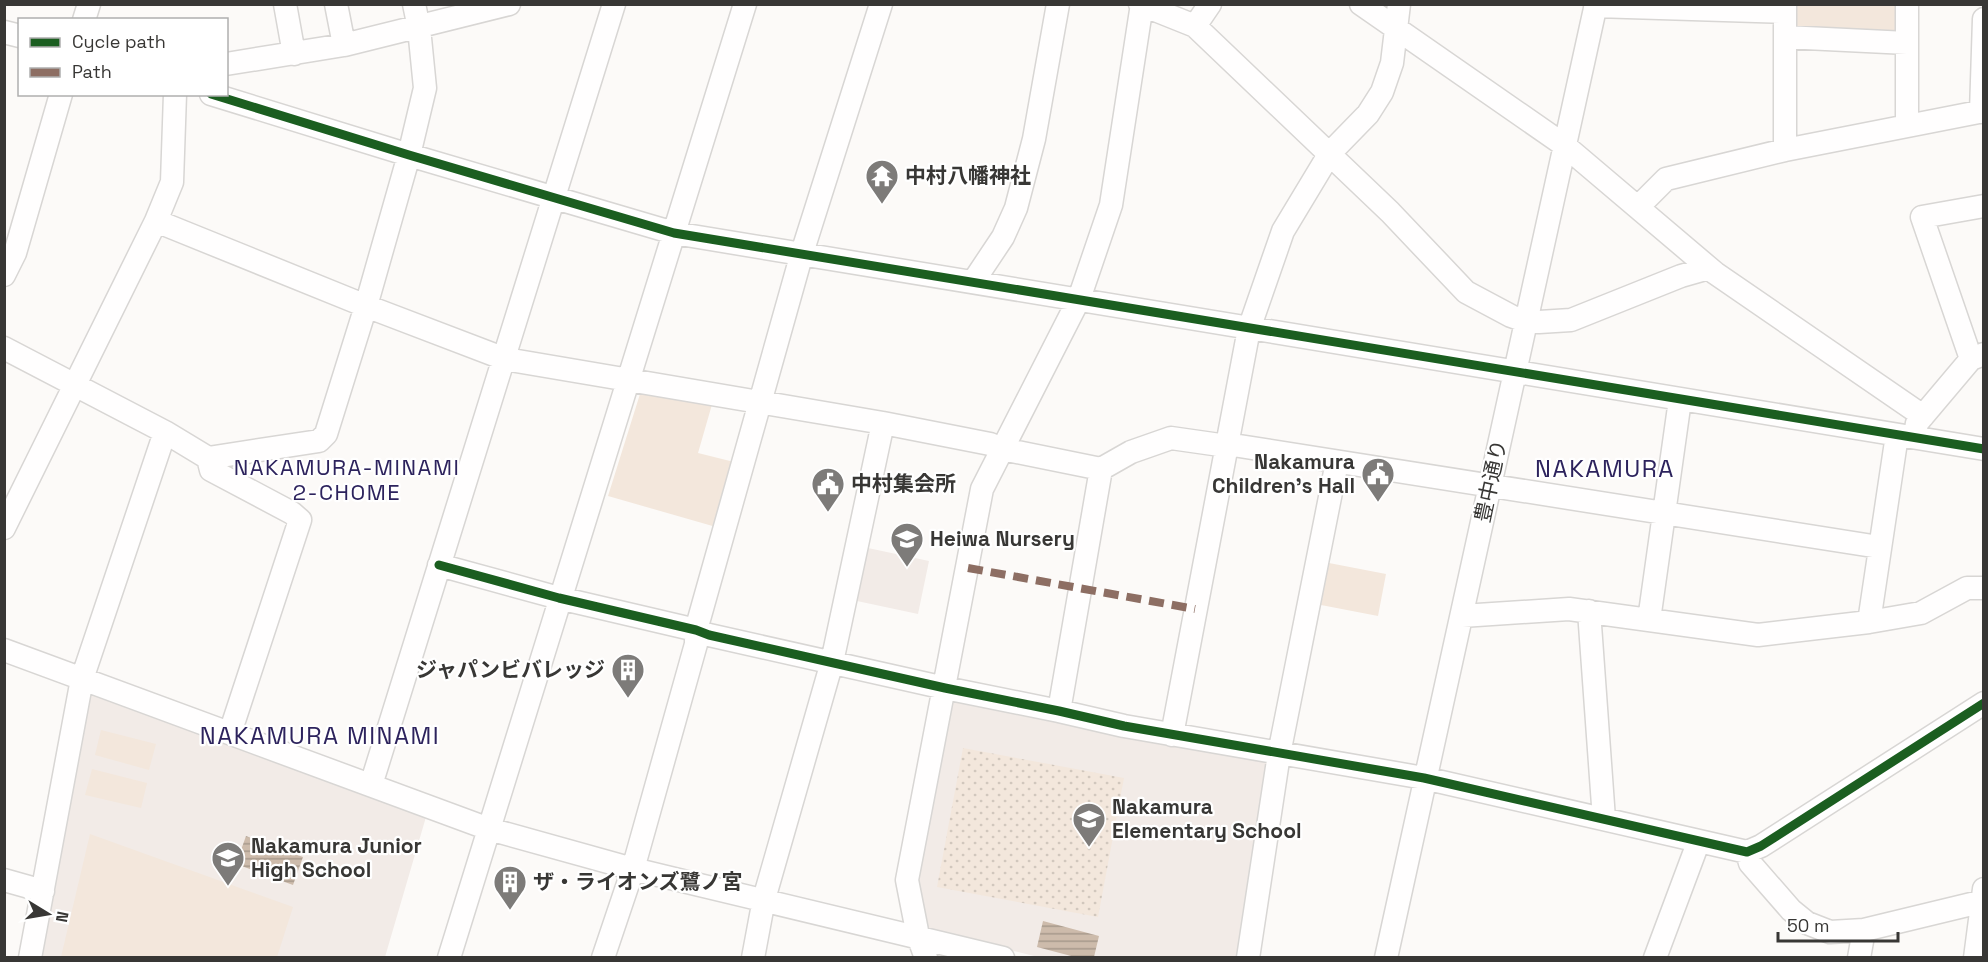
<svg xmlns="http://www.w3.org/2000/svg" width="1988" height="962" font-family="'Space Grotesk','Noto Sans JP',sans-serif">
<style>
.built{fill:#f2ebe7}
.grass{fill:url(#grass-dots)}
.park{fill:#f3e7dc}
.water{fill:url(#water-rules)}
.lines{fill:none;stroke-linecap:round;stroke-linejoin:round}
.minor-casing{stroke:#d8d6d4;stroke-width:25}
.minor{stroke:#fffefe;stroke-width:22}
.quiet{stroke:#8d6e63;stroke-width:8;stroke-dasharray:15 8;stroke-linecap:butt}
.cycleway-casing{stroke:#fff;stroke-width:13}
.cycleway{stroke:#1b5e20;stroke-width:9}
.labels{text-anchor:middle;stroke-width:4.5;stroke-linejoin:round;paint-order:stroke}
.poi-label{font-size:21px;font-weight:bold;fill:#383735;stroke:#fff;text-anchor:start}
.street-label{font-size:21px;fill:#383735;stroke:#fff}
.neighbourhood-label{font-size:22px;letter-spacing:1.5px;fill:#2d235d;stroke:#fff}
.quarter-label{font-size:24px;letter-spacing:1.5px;fill:#2d235d;stroke:#fff}
</style>
<defs>
<pattern id="grass-dots" width="8" height="8" patternUnits="userSpaceOnUse" patternTransform="scale(1.5)"><rect width="8" height="8" fill="#f3e7dc"/><path d="M2 2h.1M6 6h.1" fill="none" stroke="#d1c7bd" stroke-width="1.8" stroke-linecap="round"/></pattern>
<pattern id="water-rules" width="6" height="5" patternUnits="userSpaceOnUse" patternTransform="scale(1.5)"><rect width="6" height="5" fill="#cdbbab"/><path d="M0 2.5h6" fill="none" stroke="#a7998c"/></pattern>
</defs>
<rect width="100%" height="100%" fill="#fcfaf8"/>
<path class="built" d="M 868,548 L 929,561 L 918,614 L 857,601 Z
M 92,693 L 426,817 L 385,957 L 38,958 L 86,696 Z
M 959,698 L 1269,761 L 1239,957 L 1038,957 L 928,930 L 915,877 L 948,705 Z"/>
<path class="grass" d="M 963,748 L 1124,778 L 1098,917 L 937,887 Z"/>
<path class="park" d="M 1792,5 L 1901,5 L 1896,35 L 1797,28 L 1793,24 Z
M 646,389 L 713,401 L 698,453 L 734,462 L 716,527 L 608,496 L 640,394 Z
M 1329,563 L 1386,574 L 1378,616 L 1321,605 Z
M 101,730 L 156,744 L 149,770 L 95,755 Z
M 92,769 L 147,783 L 141,808 L 85,795 Z
M 90,834 L 293,907 L 277,957 L 61,957 Z"/>
<path class="water" d="M 246,836 L 303,857 L 293,885 L 236,864 Z
M 1043,921 L 1099,936 L 1094,957 L 1075,957 L 1037,947 Z"/>
<g class="lines">
<g class="minor-casing">
<path id="minor" d="M 285,4 L 294,54
M 336,4 L 344,45
M 1140,4 L 1195,26 L 1390,212 L 1466,292 L 1511,316 L 1525,321 L 1539,322 L 1571,320 L 1681,276 L 1709,268
M 1361,4 L 1564,145 L 1715,273 L 1923,416
M 1785,4 L 1785,150
M 1907,4 L 1907,125
M 1595,6 L 1785,12
M 84,20 L 89,4
M 1195,26 L 1210,4
M 4,32 L 20,36
M 1785,37 L 1907,43
M 226,64 L 344,45 L 509,4
M 211,94 L 409,155 L 674,233 L 1984,449
M 1981,112 L 1984,19
M 1638,207 L 1666,179 L 1785,150 L 1984,111
M 156,221 L 366,306 L 505,359 L 883,423 L 990,444 L 1002,449 L 1101,469 L 1131,452 L 1171,438 L 1227,446 L 1233,445 L 1879,547
M 4,275 L 15,253 L 61,94
M 973,282 L 1003,237 L 1016,208 L 1034,139 L 1058,4
M 4,348 L 165,432 L 208,458 L 211,470 L 292,513 L 300,520 L 230,733
M 1971,359 L 1922,217 L 1984,206
M 1916,429 L 1917,423 L 1971,359 L 1984,354
M 208,458 L 319,441 L 326,434 L 366,306 L 409,155 L 425,88 L 419,28 L 414,4
M 4,528 L 156,221 L 172,182 L 175,94
M 439,565 L 559,598 L 696,630 L 709,635 L 945,688 L 1059,711 L 1124,726 L 1424,778 L 1747,852 L 1761,846 L 1984,703
M 1589,611 L 1604,819
M 1462,616 L 1569,609 L 1758,635 L 1869,622 L 1921,613 L 1967,588 L 1984,588
M 1649,620 L 1680,400
M 1869,622 L 1897,435
M 4,650 L 489,829 L 633,869 L 1003,958
M 1059,711 L 1101,469
M 1172,735 L 1249,329 L 1283,231 L 1330,153 L 1368,114 L 1382,92 L 1392,63 L 1399,4
M 371,785 L 614,4
M 1747,852 L 1750,863 L 1791,910 L 1807,923 L 1830,932 L 1864,930 L 1984,901
M 4,880 L 43,891
M 30,958 L 82,679 L 165,432
M 449,958 L 745,4
M 603,958 L 633,869 L 696,644 L 696,630 L 802,253 L 881,4
M 753,958 L 764,899 L 832,662 L 883,423
M 926,958 L 918,936 L 907,880 L 982,489 L 1079,299 L 1111,205 L 1142,4
M 1248,958 L 1279,754 L 1337,462
M 1386,958 L 1596,4
M 1655,958 L 1698,843
M 1859,958 L 1864,930
M 1975,958 L 1984,889"/>
</g>
<use href="#minor" class="minor"/>
<path class="quiet" d="M 968,568 L 1195,609"/>
<g class="cycleway-casing">
<path id="cycleway" d="M 211,94 L 409,155 L 674,233 L 1984,449
M 439,565 L 559,598 L 696,630 L 709,635 L 945,688 L 1059,711 L 1124,726 L 1424,778 L 1747,852 L 1761,846 L 1984,703"/>
</g>
<use href="#cycleway" class="cycleway"/>
</g>
<defs>
<g id="temple-pin" transform="scale(1.725)"><path d="M0 17L-7.5 6A9.5 9.5 0 1 1 7.5 6Z" fill="#7d7b79" stroke="#fff"/><path d="M0-6L5-2H3V0L6.5 2.5H4V6H1.5V3h-3V6H-4V2.5H-6.5L-3 0V-2H-5Z" fill="#fff"/></g>
<g id="civic-pin" transform="scale(1.725)"><path d="M0 17L-7.5 6A9.5 9.5 0 1 1 7.5 6Z" fill="#7d7b79" stroke="#fff"/><path d="M-.6-6.5H3V-4.5H.6V-3L4-1V1h2V6H-6V1h2V-1L-.6-3ZM-1.2 2.5V6h2.4V2.5Z" fill="#fff"/></g>
<g id="school-pin" transform="scale(1.725)"><path d="M0 17L-7.5 6A9.5 9.5 0 1 1 7.5 6Z" fill="#7d7b79" stroke="#fff"/><path d="M0-5L7-2L0 1L-7-2ZM-4 1L0 2.5L4 1V4Q0 6-4 4Z" fill="#fff"/></g>
<g id="building-pin" transform="scale(1.725)"><path d="M0 17L-7.5 6A9.5 9.5 0 1 1 7.5 6Z" fill="#7d7b79" stroke="#fff"/><path d="M-4-6H4V6H1V3H-1V6H-4ZM-2.5-4.3h1.7v1.8h-1.7ZM.8-4.3h1.7v1.8H.8ZM-2.5-1h1.7V.8h-1.7ZM.8-1h1.7V.8H.8Z" fill="#fff"/></g>
</defs>
<g fill-rule="evenodd">
<use href="#temple-pin" x="882" y="176"/>
<use href="#civic-pin" x="1378" y="474"/>
<use href="#civic-pin" x="828" y="484"/>
<use href="#school-pin" x="907" y="539"/>
<use href="#building-pin" x="628" y="670"/>
<use href="#school-pin" x="1089" y="819"/>
<use href="#school-pin" x="228" y="858"/>
<use href="#building-pin" x="510" y="882"/>
</g>
<g class="labels">
<g class="poi-label">
<text x="905" y="183">中村八幡神社</text>
<text x="1355" y="469" text-anchor="end">Nakamura<tspan x="1355" dy="24">Children's Hall</tspan></text>
<text x="851" y="491">中村集会所</text>
<text x="930" y="546">Heiwa Nursery</text>
<text x="605" y="677" text-anchor="end">ジャパンビバレッジ</text>
<text x="1112" y="814">Nakamura<tspan x="1112" dy="24">Elementary School</tspan></text>
<text x="251" y="853">Nakamura Junior<tspan x="251" dy="24">High School</tspan></text>
<text x="533" y="889">ザ・ライオンズ鷺ノ宮</text>
</g>
<g class="street-label">
<text transform="translate(1491 481) rotate(-78)" y="7">豊中通り</text>
</g>
<g class="neighbourhood-label">
<text x="347" y="475">NAKAMURA-MINAMI<tspan x="347" dy="25">2-CHOME</tspan></text>
</g>
<g class="quarter-label">
<text x="1605" y="477">NAKAMURA</text>
<text x="320" y="744">NAKAMURA MINAMI</text>
</g>
</g>
<rect width="1988" height="962" fill="none" stroke="#383735" stroke-width="12"/>
<rect x="18" y="18" width="210" height="78" fill="#ffffff" stroke="#afafae" stroke-width="1.5"/>
<rect x="30" y="38" width="30" height="9" fill="#1b5e20" stroke="#afafae" stroke-width="1.5"/>
<text x="72" y="48" font-size="18" fill="#383735">Cycle path</text>
<rect x="30" y="68" width="30" height="9" fill="#8d6e63" stroke="#afafae" stroke-width="1.5"/>
<text x="72" y="78" font-size="18" fill="#383735">Path</text>
<g transform="translate(48 914) rotate(101)" stroke="#ffffff" stroke-width="4.5" paint-order="stroke">
<path d="M0-4.5L10 22L0 15L-10 22Z" fill="#383735"/>
<text y="-9" font-size="16" font-weight="bold" text-anchor="middle" fill="#383735">N</text>
</g>
<path d="M1778 932v9h120v-9" fill="none" stroke="#383735" stroke-width="3"/>
<text x="1787" y="932" font-size="18" fill="#383735" stroke="#ffffff" stroke-width="4.5" paint-order="stroke">50 m</text>
</svg>
